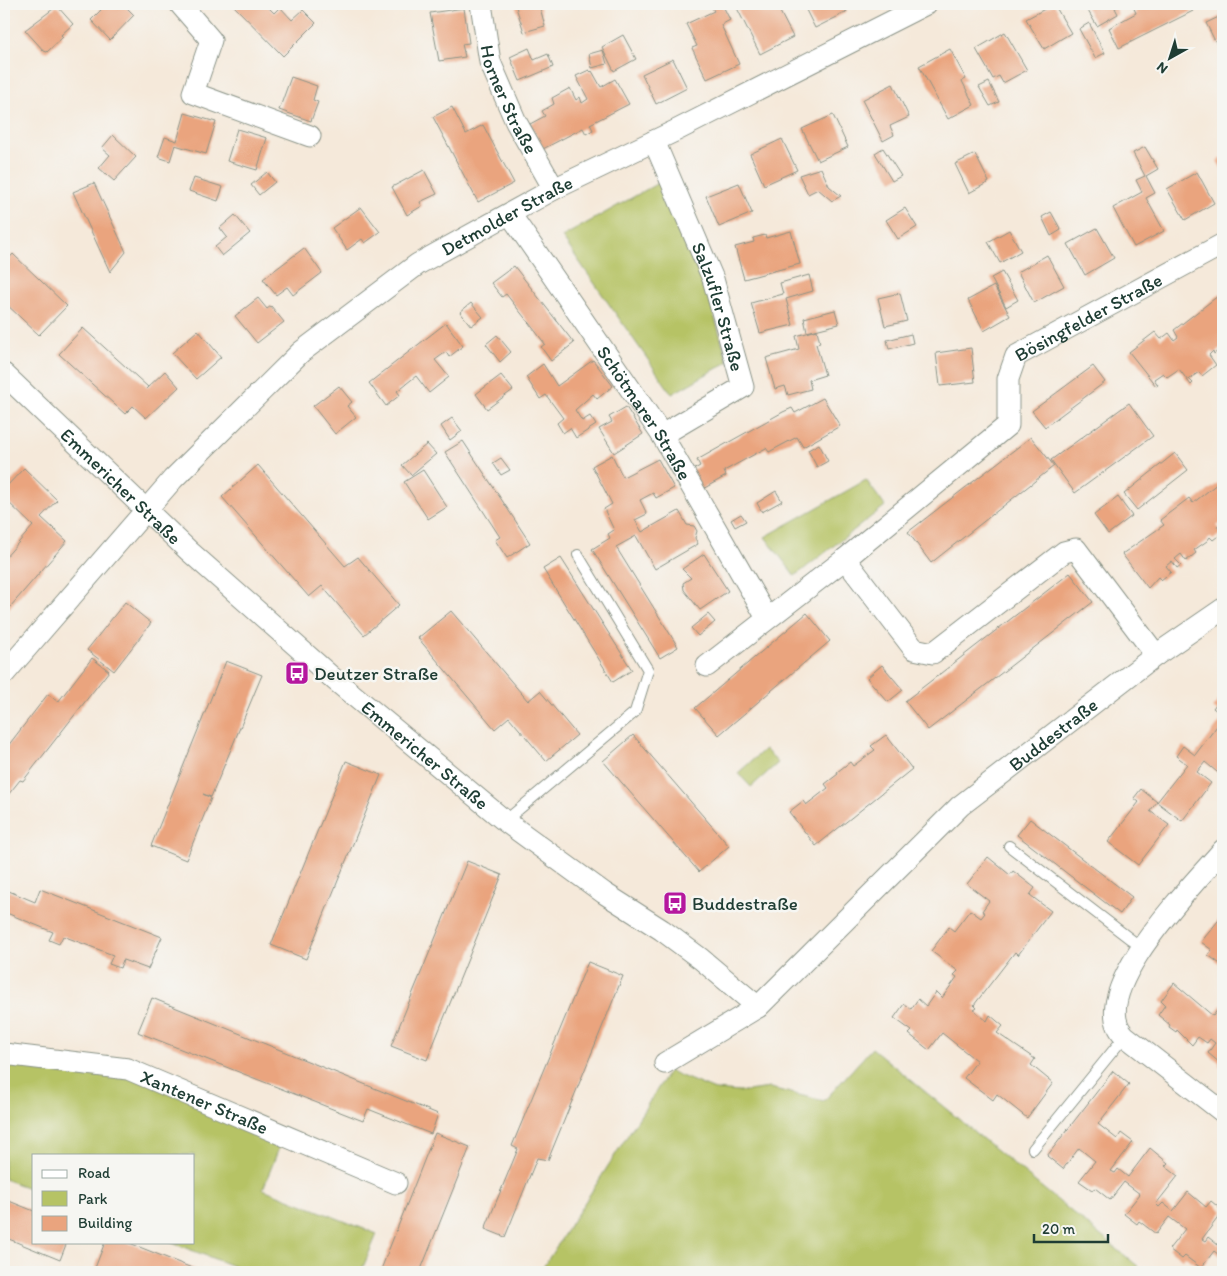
<svg xmlns="http://www.w3.org/2000/svg" width="1227" height="1276" font-family="Itim,sans-serif">
<style>
.green{fill:#b6c365;stroke:#6a804c}
.building{fill:#eaa47e}
.lines{fill:none;stroke-linecap:round;stroke-linejoin:round}
.lane-casing{stroke:#8a9387;stroke-width:12}
.street-casing{stroke:#8a9387;stroke-width:23}
.lane{stroke:#fff;stroke-width:10}
.street{stroke:#fff;stroke-width:21}
.labels{text-anchor:middle;stroke-width:5;stroke-linejoin:round;paint-order:stroke}
.street-label{font-size:19px;fill:#1f3d34;stroke:#f6f6f2}
.poi-label{font-size:19px;fill:#1f3d34;stroke:#f6f6f2;text-anchor:start}
</style>
<rect width="100%" height="100%" fill="#f6f6f2"/>
<filter id="ink" filterUnits="userSpaceOnUse"><feTurbulence type="fractalNoise" baseFrequency=".02" numOctaves="2"/><feDisplacementMap in="SourceGraphic" scale="10" xChannelSelector="R" yChannelSelector="G"/><feConvolveMatrix kernelMatrix="1 2 1 2 8 2 1 2 1" color-interpolation-filters="sRGB"/></filter>
<filter id="wash" filterUnits="userSpaceOnUse"><feTurbulence type="fractalNoise" baseFrequency=".0096" numOctaves="4" result="noise"/><feDisplacementMap in="SourceGraphic" scale="20" xChannelSelector="R" yChannelSelector="G"/><feGaussianBlur stdDeviation="1.12" result="paint"/><feColorMatrix in="noise" values="0 0 0 0 0 0 0 0 0 0 0 0 0 0 0 0 0 1.4 0 .05"/><feComposite in="paint" operator="in"/></filter>
<g filter="url(#wash)">
<rect width="100%" height="100%" fill="#f5e9da"/>
<path class="green" d="M 660,182 L 706,288 L 728,362 L 672,394 L 562,237 Z
M 866,480 L 885,506 L 795,576 L 765,537 Z
M 765,749 L 778,763 L 751,787 L 738,773 Z
M 872,1048 L 1145,1272 L 540,1272 L 669,1071 L 715,1090 L 740,1092 L 770,1088 L 824,1101 Z
M 4,1054 L 128,1069 L 284,1135 L 263,1189 L 377,1234 L 361,1272 L 249,1272 L 170,1242 L 194,1242 L 194,1155 L 34,1155 L 34,1190 L 4,1179 Z"/>
<g id="blocks">
<path class="building" d="M 99,4 L 123,4 L 134,15 L 110,40 L 91,20 L 101,10 L 97,6 Z
M 232,4 L 265,4 L 274,13 L 280,7 L 292,20 L 303,10 L 316,23 L 283,56 Z
M 515,4 L 539,4 L 545,26 L 524,32 Z
M 710,4 L 722,4 L 730,20 L 721,25 L 739,64 L 707,79 L 692,48 L 697,46 L 686,24 L 714,11 Z
M 744,4 L 776,4 L 793,37 L 760,54 L 737,8 Z
M 803,4 L 843,4 L 847,12 L 815,28 Z
M 1054,4 L 1071,33 L 1044,49 L 1026,19 Z
M 1084,4 L 1122,4 L 1115,8 L 1118,14 L 1097,26 Z
M 1132,4 L 1143,4 L 1146,8 L 1154,4 L 1190,4 L 1193,11 L 1119,48 L 1109,28 L 1136,13 Z
M 57,6 L 73,24 L 61,35 L 63,37 L 47,52 L 44,51 L 25,30 Z
M 464,8 L 469,43 L 462,44 L 465,57 L 439,61 L 430,13 Z
M 1223,15 L 1223,42 L 1217,45 L 1206,23 Z
M 1089,23 L 1105,53 L 1095,58 L 1079,29 Z
M 1005,32 L 1027,70 L 1003,83 L 999,76 L 993,79 L 976,49 Z
M 623,35 L 636,59 L 614,71 L 602,47 Z
M 529,48 L 534,60 L 548,54 L 553,67 L 520,81 L 510,57 Z
M 950,49 L 966,79 L 962,81 L 974,105 L 948,119 L 919,66 Z
M 603,50 L 607,64 L 592,68 L 589,54 Z
M 673,59 L 687,88 L 656,104 L 642,74 Z
M 589,70 L 591,72 L 592,71 L 601,87 L 615,79 L 629,104 L 590,124 L 593,130 L 586,134 L 583,128 L 543,149 L 530,124 L 545,116 L 542,111 L 554,104 L 552,98 L 570,88 L 576,100 L 580,97 L 582,103 L 588,99 L 576,76 Z
M 291,77 L 317,86 L 313,100 L 318,102 L 311,121 L 279,110 Z
M 989,82 L 999,102 L 990,106 L 979,87 Z
M 893,84 L 909,117 L 890,126 L 894,135 L 883,141 L 862,100 Z
M 452,107 L 466,134 L 483,125 L 514,183 L 478,202 L 433,117 Z
M 185,113 L 216,122 L 206,154 L 175,145 L 170,161 L 158,157 L 165,137 L 177,141 Z
M 833,115 L 848,147 L 818,161 L 802,129 Z
M 237,129 L 267,138 L 257,170 L 227,161 Z
M 113,135 L 136,157 L 114,181 L 99,168 L 110,155 L 102,148 Z
M 782,139 L 797,170 L 764,185 L 750,154 Z
M 1145,147 L 1158,169 L 1146,176 L 1155,193 L 1146,198 L 1164,231 L 1134,247 L 1113,208 L 1142,192 L 1136,180 L 1145,176 L 1133,153 Z
M 883,148 L 901,176 L 892,181 L 875,153 Z
M 975,154 L 989,182 L 969,193 L 955,164 Z
M 1223,158 L 1223,171 L 1217,161 Z
M 821,168 L 829,186 L 841,196 L 832,201 L 818,189 L 808,194 L 799,175 Z
M 424,170 L 437,194 L 420,202 L 422,206 L 407,215 L 392,187 Z
M 267,172 L 275,182 L 259,195 L 251,185 Z
M 1197,172 L 1214,203 L 1185,220 L 1167,189 Z
M 194,178 L 223,187 L 218,201 L 189,191 Z
M 94,183 L 126,252 L 110,272 L 73,192 Z
M 739,183 L 752,213 L 719,227 L 706,196 Z
M 361,207 L 380,232 L 365,243 L 362,239 L 347,250 L 332,228 Z
M 905,208 L 917,227 L 898,239 L 886,220 Z
M 1051,212 L 1061,230 L 1051,236 L 1042,217 Z
M 235,215 L 250,233 L 222,256 L 215,247 L 227,237 L 220,228 Z
M 1097,228 L 1114,258 L 1085,275 L 1068,244 Z
M 1009,230 L 1021,251 L 1000,263 L 988,242 Z
M 791,231 L 800,264 L 744,279 L 735,247 L 754,242 L 753,238 L 765,235 L 766,238 Z
M 304,248 L 322,273 L 293,295 L 287,287 L 276,295 L 263,279 Z
M 13,254 L 67,306 L 39,335 L 4,302 L 4,264 Z
M 1047,255 L 1064,286 L 1034,303 L 1018,272 Z
M 514,266 L 574,343 L 551,361 L 541,347 L 545,344 L 536,332 L 506,294 L 502,297 L 491,283 Z
M 1002,272 L 1018,300 L 1006,307 L 991,278 Z
M 809,275 L 813,291 L 786,299 L 793,325 L 760,333 L 751,303 L 783,294 L 780,283 Z
M 994,286 L 1010,316 L 984,331 L 968,300 Z
M 1223,292 L 1223,339 L 1221,341 L 1223,347 L 1214,354 L 1213,351 L 1209,355 L 1216,365 L 1202,376 L 1199,372 L 1189,379 L 1193,383 L 1191,385 L 1179,369 L 1167,377 L 1163,373 L 1154,379 L 1158,385 L 1156,386 L 1129,352 L 1155,332 L 1161,339 L 1169,333 L 1174,340 L 1178,337 L 1174,330 Z
M 900,293 L 907,321 L 885,326 L 878,298 Z
M 258,298 L 267,309 L 271,306 L 284,322 L 257,343 L 235,316 Z
M 471,303 L 483,317 L 471,326 L 460,312 Z
M 835,310 L 839,324 L 807,332 L 804,318 Z
M 446,323 L 463,346 L 449,357 L 446,352 L 435,360 L 449,377 L 429,393 L 416,376 L 397,391 L 400,395 L 386,406 L 369,383 Z
M 83,328 L 148,387 L 146,389 L 165,371 L 179,387 L 146,418 L 133,406 L 125,414 L 59,354 Z
M 198,330 L 221,357 L 196,379 L 172,353 Z
M 817,330 L 820,343 L 816,344 L 825,375 L 809,380 L 811,389 L 788,395 L 785,386 L 775,389 L 766,358 L 799,349 L 796,336 Z
M 911,334 L 913,343 L 889,349 L 887,340 Z
M 497,335 L 511,352 L 500,362 L 486,344 Z
M 971,348 L 975,382 L 940,386 L 936,353 Z
M 593,360 L 613,386 L 597,399 L 593,394 L 575,410 L 582,421 L 590,416 L 596,425 L 576,438 L 570,428 L 563,433 L 557,423 L 563,418 L 546,395 L 540,399 L 526,377 L 543,364 L 557,386 Z
M 1093,366 L 1105,382 L 1045,427 L 1032,411 Z
M 501,375 L 513,390 L 487,409 L 476,394 Z
M 339,386 L 352,402 L 347,406 L 356,417 L 335,434 L 313,406 Z
M 823,398 L 840,426 L 803,447 L 797,437 L 769,452 L 766,448 L 724,471 L 726,476 L 701,490 L 691,471 L 700,466 L 697,460 L 783,412 L 792,408 L 795,413 Z
M 1129,403 L 1153,436 L 1075,493 L 1051,460 Z
M 626,407 L 643,434 L 614,453 L 599,429 L 612,422 L 609,417 Z
M 452,418 L 462,431 L 450,440 L 441,426 Z
M 1031,437 L 1054,466 L 931,563 L 908,532 Z
M 463,441 L 530,543 L 507,558 L 495,540 L 500,537 L 445,452 Z
M 427,444 L 436,454 L 411,475 L 402,465 Z
M 819,444 L 828,461 L 817,467 L 808,450 Z
M 1175,453 L 1188,470 L 1137,510 L 1124,494 Z
M 612,455 L 623,477 L 658,459 L 674,488 L 656,498 L 653,493 L 640,500 L 647,514 L 635,520 L 642,532 L 679,511 L 687,525 L 694,526 L 697,531 L 695,538 L 698,544 L 655,569 L 636,536 L 616,547 L 678,647 L 660,658 L 592,549 L 610,538 L 608,534 L 614,530 L 604,509 L 612,504 L 592,466 Z
M 501,458 L 510,470 L 501,475 L 493,463 Z
M 258,465 L 345,566 L 358,557 L 399,605 L 364,635 L 322,586 L 309,597 L 222,497 Z
M 24,468 L 57,500 L 41,517 L 67,541 L 4,614 L 4,559 L 33,526 L 4,498 L 4,489 Z
M 423,470 L 447,507 L 428,519 L 404,482 Z
M 1223,479 L 1223,522 L 1217,526 L 1222,533 L 1213,540 L 1210,537 L 1207,541 L 1194,550 L 1196,553 L 1186,561 L 1181,554 L 1175,559 L 1181,565 L 1177,568 L 1172,561 L 1166,566 L 1171,572 L 1161,580 L 1158,577 L 1148,588 L 1122,554 L 1164,525 L 1160,520 L 1189,498 L 1193,503 Z
M 776,491 L 782,501 L 762,512 L 757,503 Z
M 1118,497 L 1132,516 L 1108,534 L 1094,515 Z
M 741,514 L 746,521 L 735,527 L 731,520 Z
M 704,554 L 728,591 L 700,610 L 684,590 L 683,583 L 691,578 L 682,569 Z
M 561,558 L 632,670 L 613,682 L 543,569 Z
M 1070,573 L 1093,602 L 928,730 L 905,701 Z
M 125,602 L 151,623 L 114,671 L 87,650 Z
M 451,611 L 528,701 L 540,691 L 577,735 L 546,761 L 509,717 L 495,729 L 418,638 Z
M 807,613 L 830,641 L 719,735 L 695,708 Z
M 708,614 L 715,622 L 698,636 L 691,628 Z
M 92,658 L 109,671 L 23,781 L 20,780 L 4,800 L 4,751 L 48,694 L 58,702 Z
M 226,661 L 262,675 L 211,797 L 203,794 L 211,798 L 186,860 L 151,846 Z
M 882,665 L 903,690 L 888,702 L 867,678 Z
M 1220,699 L 1223,701 L 1223,716 L 1213,708 Z
M 1223,718 L 1223,777 L 1205,762 L 1197,772 L 1211,783 L 1182,821 L 1157,802 L 1187,764 L 1176,756 L 1183,746 L 1195,755 Z
M 633,735 L 729,846 L 699,872 L 603,761 Z
M 886,735 L 912,769 L 816,846 L 789,812 L 803,801 L 806,805 L 828,788 L 825,784 L 838,774 L 837,772 L 850,762 L 853,766 L 875,750 L 871,746 Z
M 346,761 L 381,775 L 306,959 L 271,945 Z
M 1141,789 L 1157,802 L 1150,811 L 1169,825 L 1138,865 L 1108,842 L 1139,802 L 1134,798 Z
M 1030,819 L 1132,897 L 1120,914 L 1017,835 Z
M 988,857 L 1010,875 L 1013,871 L 1035,888 L 1030,895 L 1051,911 L 1018,955 L 1015,952 L 974,1005 L 977,1008 L 974,1010 L 987,1021 L 990,1015 L 1003,1026 L 997,1033 L 1035,1059 L 1031,1065 L 1053,1083 L 1027,1118 L 997,1094 L 993,1100 L 964,1078 L 977,1061 L 942,1033 L 929,1050 L 909,1034 L 912,1031 L 894,1018 L 904,1004 L 911,1009 L 918,999 L 926,1006 L 936,992 L 942,998 L 957,977 L 954,975 L 958,971 L 931,951 L 949,927 L 954,931 L 970,910 L 981,918 L 985,913 L 982,911 L 989,901 L 967,884 Z
M 467,861 L 502,875 L 427,1060 L 391,1046 Z
M 4,889 L 35,902 L 40,889 L 162,937 L 148,969 L 123,960 L 120,968 L 109,964 L 113,955 L 63,936 L 59,944 L 49,940 L 53,932 L 4,912 Z
M 1223,909 L 1223,966 L 1208,955 L 1212,950 L 1201,942 L 1222,916 L 1220,914 Z
M 588,962 L 623,976 L 548,1160 L 537,1158 L 505,1237 L 485,1229 L 518,1149 L 512,1146 Z
M 1174,983 L 1213,1016 L 1221,1005 L 1223,1007 L 1223,1068 L 1219,1065 L 1220,1063 L 1208,1053 L 1215,1043 L 1210,1039 L 1207,1043 L 1198,1037 L 1192,1045 L 1177,1030 L 1176,1032 L 1169,1027 L 1170,1025 L 1158,1015 L 1165,1005 L 1161,1001 Z
M 152,998 L 438,1114 L 431,1134 L 368,1109 L 363,1121 L 140,1033 L 138,1032 Z
M 1113,1071 L 1129,1084 L 1098,1124 L 1117,1139 L 1121,1133 L 1133,1142 L 1111,1171 L 1115,1173 L 1118,1169 L 1128,1177 L 1150,1148 L 1168,1163 L 1165,1166 L 1178,1176 L 1156,1204 L 1159,1207 L 1163,1203 L 1173,1211 L 1188,1192 L 1206,1207 L 1211,1201 L 1223,1211 L 1202,1239 L 1205,1241 L 1208,1237 L 1218,1245 L 1223,1239 L 1223,1258 L 1214,1251 L 1201,1268 L 1185,1256 L 1182,1259 L 1169,1249 L 1185,1229 L 1169,1217 L 1156,1234 L 1139,1221 L 1137,1224 L 1124,1214 L 1140,1194 L 1124,1182 L 1110,1200 L 1095,1188 L 1092,1190 L 1079,1181 L 1095,1161 L 1079,1148 L 1063,1169 L 1047,1156 Z
M 435,1133 L 470,1147 L 420,1272 L 380,1272 Z
M 4,1199 L 34,1211 L 34,1242 L 67,1242 L 60,1260 L 4,1237 Z
M 105,1242 L 127,1242 L 202,1272 L 107,1272 L 95,1268 Z
M 1223,1263 L 1223,1272 L 1216,1272 Z"/>
</g>
</g>
<g filter="url(#ink)">
<use href="#blocks" fill-opacity="0" stroke="#8a9387" stroke-width="1"/>
<g class="lines">
<g class="lane-casing">
<path id="lane" d="M 505,821 L 635,712 L 648,670 L 578,555
M 1009,846 L 1142,948
M 1033,1149 L 1125,1036"/>
</g>
<g class="street-casing">
<g id="street">
<path d="M 180,4 L 211,40 L 193,93 L 310,136"/>
<path id="s1" d="M 481,4 L 490,62 L 516,122 L 554,189"/>
<path id="s2" d="M 654,141 L 713,279 L 743,387 L 662,435"/>
<path id="s3" d="M 510,214 L 662,435 L 767,618"/>
<path id="s4" d="M 4,374 L 189,551 L 335,680 L 505,821 L 604,893 L 662,930 L 701,959 L 758,1007"/>
<path d="M 845,559 L 914,649 L 933,653 L 1064,552 L 1076,549 L 1156,655"/>
<path id="s5" d="M 707,666 L 845,559 L 1008,425 L 1008,379 L 1016,356 L 1223,244"/>
<path id="s6" d="M 4,674 L 173,479 L 301,352 L 418,264 L 554,189 L 677,130 L 926,4"/>
<path d="M 1223,850 C 1196,882 1082,995 1125,1036 L 1223,1112"/>
<path id="s7" d="M 4,1054 L 128,1069 L 396,1183"/>
<path id="s8" d="M 665,1063 L 758,1007 L 960,806 L 1156,655 L 1223,609"/>
</g>
</g>
<use href="#lane" class="lane"/>
<use href="#street" class="street"/>
</g>
</g>
<defs>
<g id="bus-square" transform="scale(1.25)"><rect x="-9" y="-9" width="18" height="18" rx="4" fill="#b5179e" stroke="#f6f6f2"/><path d="M-5-6H5V4H4V6H2V4H-2V6H-4V4H-5ZM-3.5-4V0h7V-4ZM-3.5 1.2v1.5H-2V1.2ZM2 1.2v1.5H3.5V1.2Z" fill="#fff"/></g>
</defs>
<g fill-rule="evenodd">
<use href="#bus-square" x="297" y="673"/>
<use href="#bus-square" x="675" y="903"/>
</g>
<g class="labels">
<g class="street-label">
<text dy="7" stroke="none"><textPath href="#s1" startOffset="100">Horner Straße</textPath></text>
<text dy="7" stroke="none"><textPath href="#s6" startOffset="686">Detmolder Straße</textPath></text>
<text dy="7" stroke="none"><textPath href="#s2" startOffset="178">Salzufler Straße</textPath></text>
<text dy="7" stroke="none"><textPath href="#s5" startOffset="538">Bösingfelder Straße</textPath></text>
<text dy="7" stroke="none"><textPath href="#s3" startOffset="240">Schötmarer Straße</textPath></text>
<text dy="7" stroke="none"><textPath href="#s4" startOffset="162">Emmericher Straße</textPath></text>
<text dy="7" stroke="none"><textPath href="#s8" startOffset="511">Buddestraße</textPath></text>
<text dy="7" stroke="none"><textPath href="#s4" startOffset="568">Emmericher Straße</textPath></text>
<text dy="7" stroke="none"><textPath href="#s7" startOffset="208">Xantener Straße</textPath></text>
</g>
<g class="poi-label">
<text x="314" y="680">Deutzer Straße</text>
<text x="692" y="910">Buddestraße</text>
</g>
</g>
<rect width="1227" height="1276" fill="none" stroke="#f6f6f2" stroke-width="20"/>
<rect x="32" y="1154" width="162" height="90" fill="#f6f6f2" stroke="#a0aca6"/>
<rect x="42" y="1170" width="25" height="8" fill="#ffffff" stroke="#a0aca6"/>
<text x="78" y="1178" font-size="15" fill="#1f3d34">Road</text>
<rect x="42" y="1191" width="25" height="15" fill="#b6c365" stroke="#a0aca6"/>
<text x="78" y="1204" font-size="15" fill="#1f3d34">Park</text>
<rect x="42" y="1216" width="25" height="15" fill="#eaa47e" stroke="#a0aca6"/>
<text x="78" y="1228" font-size="15" fill="#1f3d34">Building</text>
<g transform="translate(1170 58) rotate(219)" stroke="#f6f6f2" stroke-width="4" paint-order="stroke">
<path d="M0-4L9 19L0 12L-9 19Z" fill="#1f3d34"/>
<text y="-8" font-size="14" font-weight="bold" text-anchor="middle" fill="#1f3d34">N</text>
</g>
<path d="M1034 1234v8h74v-8" fill="none" stroke="#1f3d34" stroke-width="2.5"/>
<text x="1042" y="1234" font-size="15" fill="#1f3d34" stroke="#f6f6f2" stroke-width="4" paint-order="stroke">20 m</text>
</svg>
